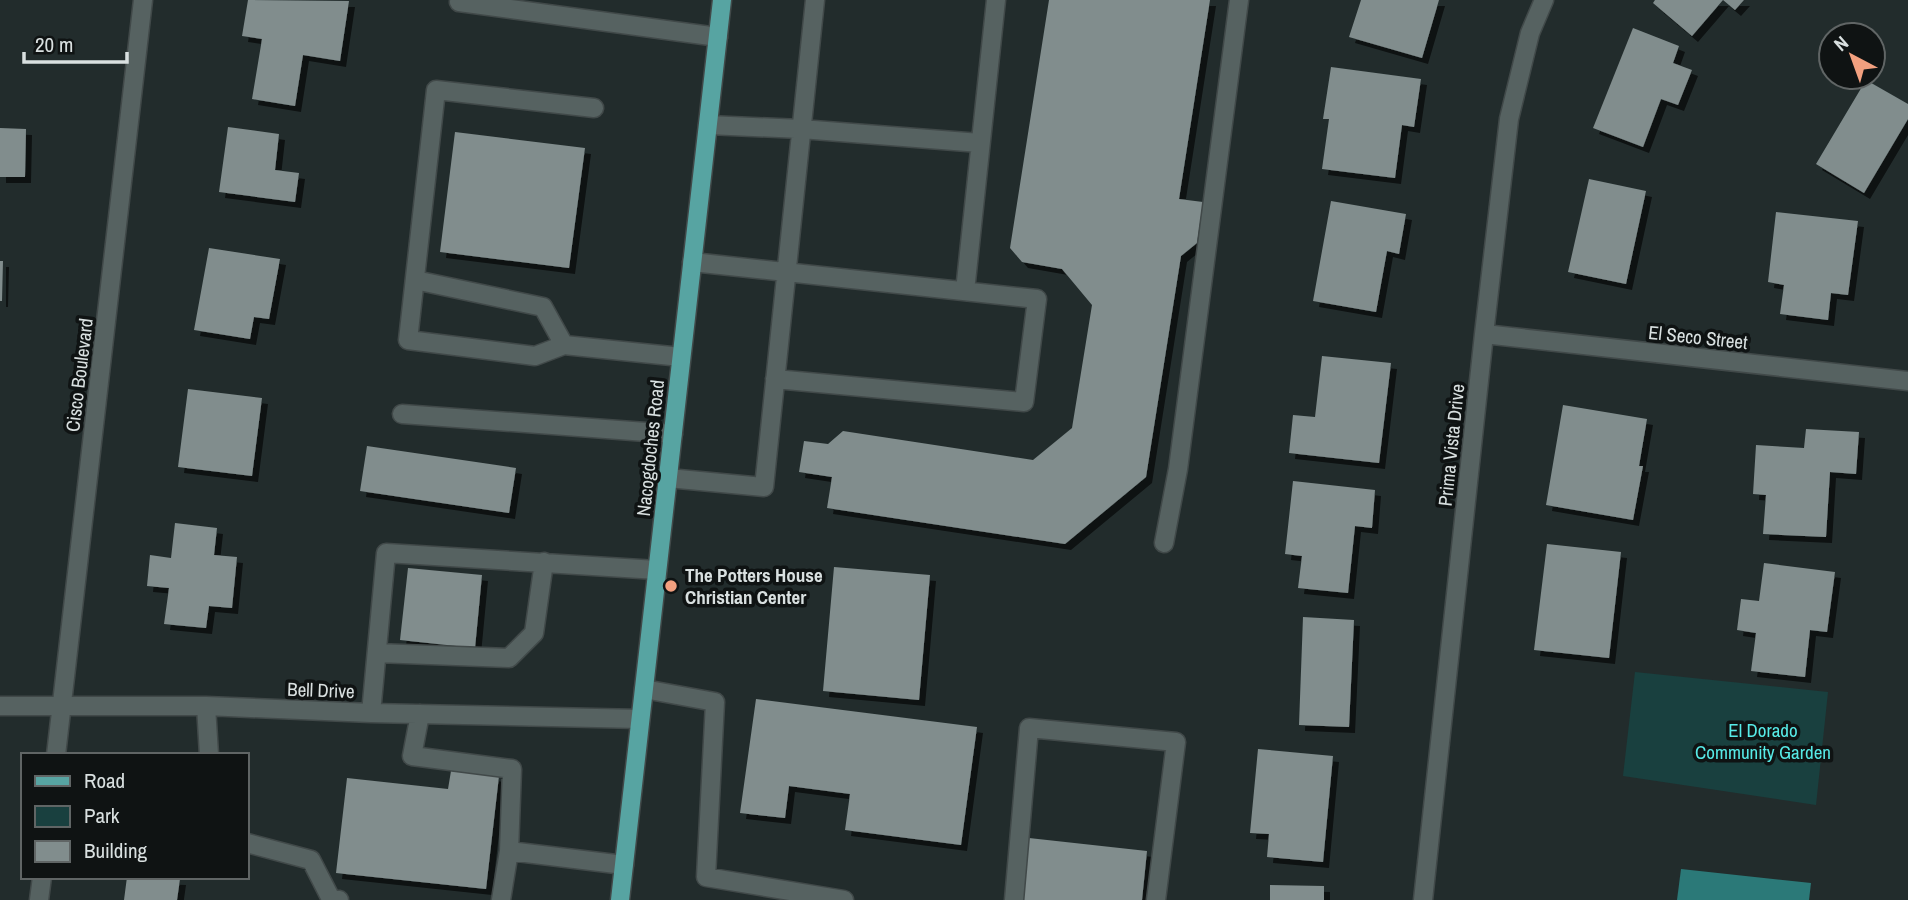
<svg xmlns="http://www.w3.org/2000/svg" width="1908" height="900" font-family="'Archivo Narrow',sans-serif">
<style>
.green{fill:#19403f}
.water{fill:#2b7978}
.building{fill:#818d8d;filter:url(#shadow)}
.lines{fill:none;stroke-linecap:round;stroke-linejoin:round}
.minor-casing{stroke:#414949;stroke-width:21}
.major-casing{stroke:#414949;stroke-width:21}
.minor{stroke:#566261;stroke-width:18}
.major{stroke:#57a4a2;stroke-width:18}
.poi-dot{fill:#f2a07f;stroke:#0f1313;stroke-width:2.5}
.labels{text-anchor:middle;stroke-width:7;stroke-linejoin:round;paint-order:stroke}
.street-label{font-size:19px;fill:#d9e0e0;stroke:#0f1313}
.poi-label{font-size:19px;font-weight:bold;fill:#d9e0e0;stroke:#0f1313;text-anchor:start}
.park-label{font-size:19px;fill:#57eae7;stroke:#0f1313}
</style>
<defs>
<filter id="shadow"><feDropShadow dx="6" dy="6" stdDeviation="0" flood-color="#0009"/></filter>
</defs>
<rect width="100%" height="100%" fill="#222c2c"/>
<path class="green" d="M 1635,672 L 1828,692 L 1816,805 L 1623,776 Z"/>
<path class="water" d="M 1681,869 L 1811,883 L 1809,900 L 1677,900 Z"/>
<path class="building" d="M 248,0 L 349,1 L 340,61 L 303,55 L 295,106 L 252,99 L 262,39 L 242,36 Z
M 1049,0 L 1210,0 L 1179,199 L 1203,202 L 1197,243 L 1181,256 L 1146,477 L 1065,544 L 827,508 L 832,477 L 799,472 L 804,441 L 828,444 L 843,431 L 1033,460 L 1072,428 L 1092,305 L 1062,269 L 1022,262 L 1010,248 Z
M 1361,0 L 1439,0 L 1422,58 L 1349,37 Z
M 1655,0 L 1723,0 L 1692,36 L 1653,3 Z
M 1723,0 L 1744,0 L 1735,10 Z
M 1633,28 L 1679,46 L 1673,63 L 1692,70 L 1678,105 L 1661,99 L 1643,147 L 1593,128 Z
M 1331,67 L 1421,79 L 1414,127 L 1402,125 L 1395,178 L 1322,169 L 1329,119 L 1323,119 Z
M 1866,80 L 1908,104 L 1908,119 L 1864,193 L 1816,164 Z
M 228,127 L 279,134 L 275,170 L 299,173 L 295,202 L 219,192 Z
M 0,128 L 26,129 L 25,177 L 0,177 Z
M 455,132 L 585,148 L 569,268 L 440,252 Z
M 1589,179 L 1646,191 L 1626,284 L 1568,272 Z
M 1331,201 L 1406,214 L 1399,254 L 1387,251 L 1376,312 L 1313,301 Z
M 1776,212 L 1858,221 L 1848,295 L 1831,293 L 1828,320 L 1780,314 L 1784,285 L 1768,282 Z
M 209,248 L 280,259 L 269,319 L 254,317 L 250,339 L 194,330 Z
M 0,261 L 3,261 L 2,301 L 0,301 Z
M 1322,356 L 1391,363 L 1379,463 L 1289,453 L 1293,415 L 1315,417 Z
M 188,389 L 262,398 L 252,476 L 178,467 Z
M 1563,405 L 1647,419 L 1639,466 L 1643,466 L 1633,520 L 1546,505 Z
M 1806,429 L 1859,432 L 1856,474 L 1830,472 L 1826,537 L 1763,534 L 1766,495 L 1753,494 L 1756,445 L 1804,448 Z
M 367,446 L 516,468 L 509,513 L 360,491 Z
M 1293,481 L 1375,490 L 1372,528 L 1355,526 L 1348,593 L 1298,588 L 1302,556 L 1285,554 Z
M 175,523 L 217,528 L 214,555 L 237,557 L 232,608 L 209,606 L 206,628 L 164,624 L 169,588 L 147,586 L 150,555 L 171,558 Z
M 1547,544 L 1621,552 L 1609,658 L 1534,650 Z
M 1764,563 L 1835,572 L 1827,632 L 1810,630 L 1805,677 L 1751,671 L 1756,633 L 1737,630 L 1741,599 L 1759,601 Z
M 834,567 L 930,575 L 919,700 L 823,691 Z
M 408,568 L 482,575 L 475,648 L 400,640 Z
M 1303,617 L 1354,620 L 1349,727 L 1299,725 Z
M 756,699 L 977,727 L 961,845 L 845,830 L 850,794 L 789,786 L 785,818 L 740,813 Z
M 1258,749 L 1333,756 L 1323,862 L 1267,857 L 1269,834 L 1250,833 Z
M 451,771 L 499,776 L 486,889 L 336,873 L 347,778 L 448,789 Z
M 1029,838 L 1147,851 L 1142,900 L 1022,900 Z
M 127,877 L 180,879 L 177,900 L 124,900 Z
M 1270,885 L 1324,886 L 1324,900 L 1270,900 Z"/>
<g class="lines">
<g class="minor-casing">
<path id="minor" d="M 460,0 L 459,2 L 718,37
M 594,108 L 436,90 L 408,340 L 535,356 L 564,345 L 681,357
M 708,125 L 801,129 L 980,143
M 692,262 L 1037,299 L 1024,402 L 775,379
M 415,280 L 543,307 L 564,345
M 965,291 L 996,0
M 1484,334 L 1908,381
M 402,414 L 673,434
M 668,478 L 764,487 L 815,0
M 1164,543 L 1178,469 L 1239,0
M 377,653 L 509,658 L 534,633 L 544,562
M 644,689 L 715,702 L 706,877 L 844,900
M 0,706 L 206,706 L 371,713 L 640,719
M 206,706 L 209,755
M 371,713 L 386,553 L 657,570
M 420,714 L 412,756 L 512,769 L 509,851
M 56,755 L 143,0
M 247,843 L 311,860 L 331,899 L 339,900
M 39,900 L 42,877
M 501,900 L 509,851 L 624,865
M 1014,900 L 1029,728 L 1176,742 L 1156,900
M 1423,900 L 1484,334 L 1509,119 L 1530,33 L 1544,0"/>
</g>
<g class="major-casing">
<path id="major" d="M 620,900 L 722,0"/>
</g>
<use href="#minor" class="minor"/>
<use href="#major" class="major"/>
</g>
<circle class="poi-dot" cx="671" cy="586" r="7"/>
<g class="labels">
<g class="street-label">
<text transform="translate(1698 337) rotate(6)" y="7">El Seco Street</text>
<text transform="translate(79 375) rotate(-83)" y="7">Cisco Boulevard</text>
<text transform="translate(1451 445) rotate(-84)" y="7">Prima Vista Drive</text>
<text transform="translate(650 448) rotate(-84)" y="7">Nacogdoches Road</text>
<text transform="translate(321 690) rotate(2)" y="7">Bell Drive</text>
</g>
<g class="poi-label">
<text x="685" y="582">The Potters House<tspan x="685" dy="22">Christian Center</tspan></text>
</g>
<g class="park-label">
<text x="1763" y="737">El Dorado<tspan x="1763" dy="22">Community Garden</tspan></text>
</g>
</g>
<rect x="21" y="753" width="228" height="126" fill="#0f1313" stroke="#606565" stroke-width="2"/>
<rect x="35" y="776" width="35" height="10" fill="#57a4a2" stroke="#606565" stroke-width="2"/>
<text x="84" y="788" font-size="21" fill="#d9e0e0">Road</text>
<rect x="35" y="806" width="35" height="21" fill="#19403f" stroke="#606565" stroke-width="2"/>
<text x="84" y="823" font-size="21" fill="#d9e0e0">Park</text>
<rect x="35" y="841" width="35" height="21" fill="#818d8d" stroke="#606565" stroke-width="2"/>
<text x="84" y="858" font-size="21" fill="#d9e0e0">Building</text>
<g transform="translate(1852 56) rotate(319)"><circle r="33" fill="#0f1313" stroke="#606565" stroke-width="2"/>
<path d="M0-5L12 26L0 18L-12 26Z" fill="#f2a07f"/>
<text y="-10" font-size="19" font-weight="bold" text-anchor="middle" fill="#d9e0e0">N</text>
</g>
<path d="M24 52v10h103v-10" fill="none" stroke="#d9e0e0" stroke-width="3.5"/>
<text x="35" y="52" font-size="21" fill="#d9e0e0" stroke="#0f1313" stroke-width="5" paint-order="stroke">20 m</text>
</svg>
